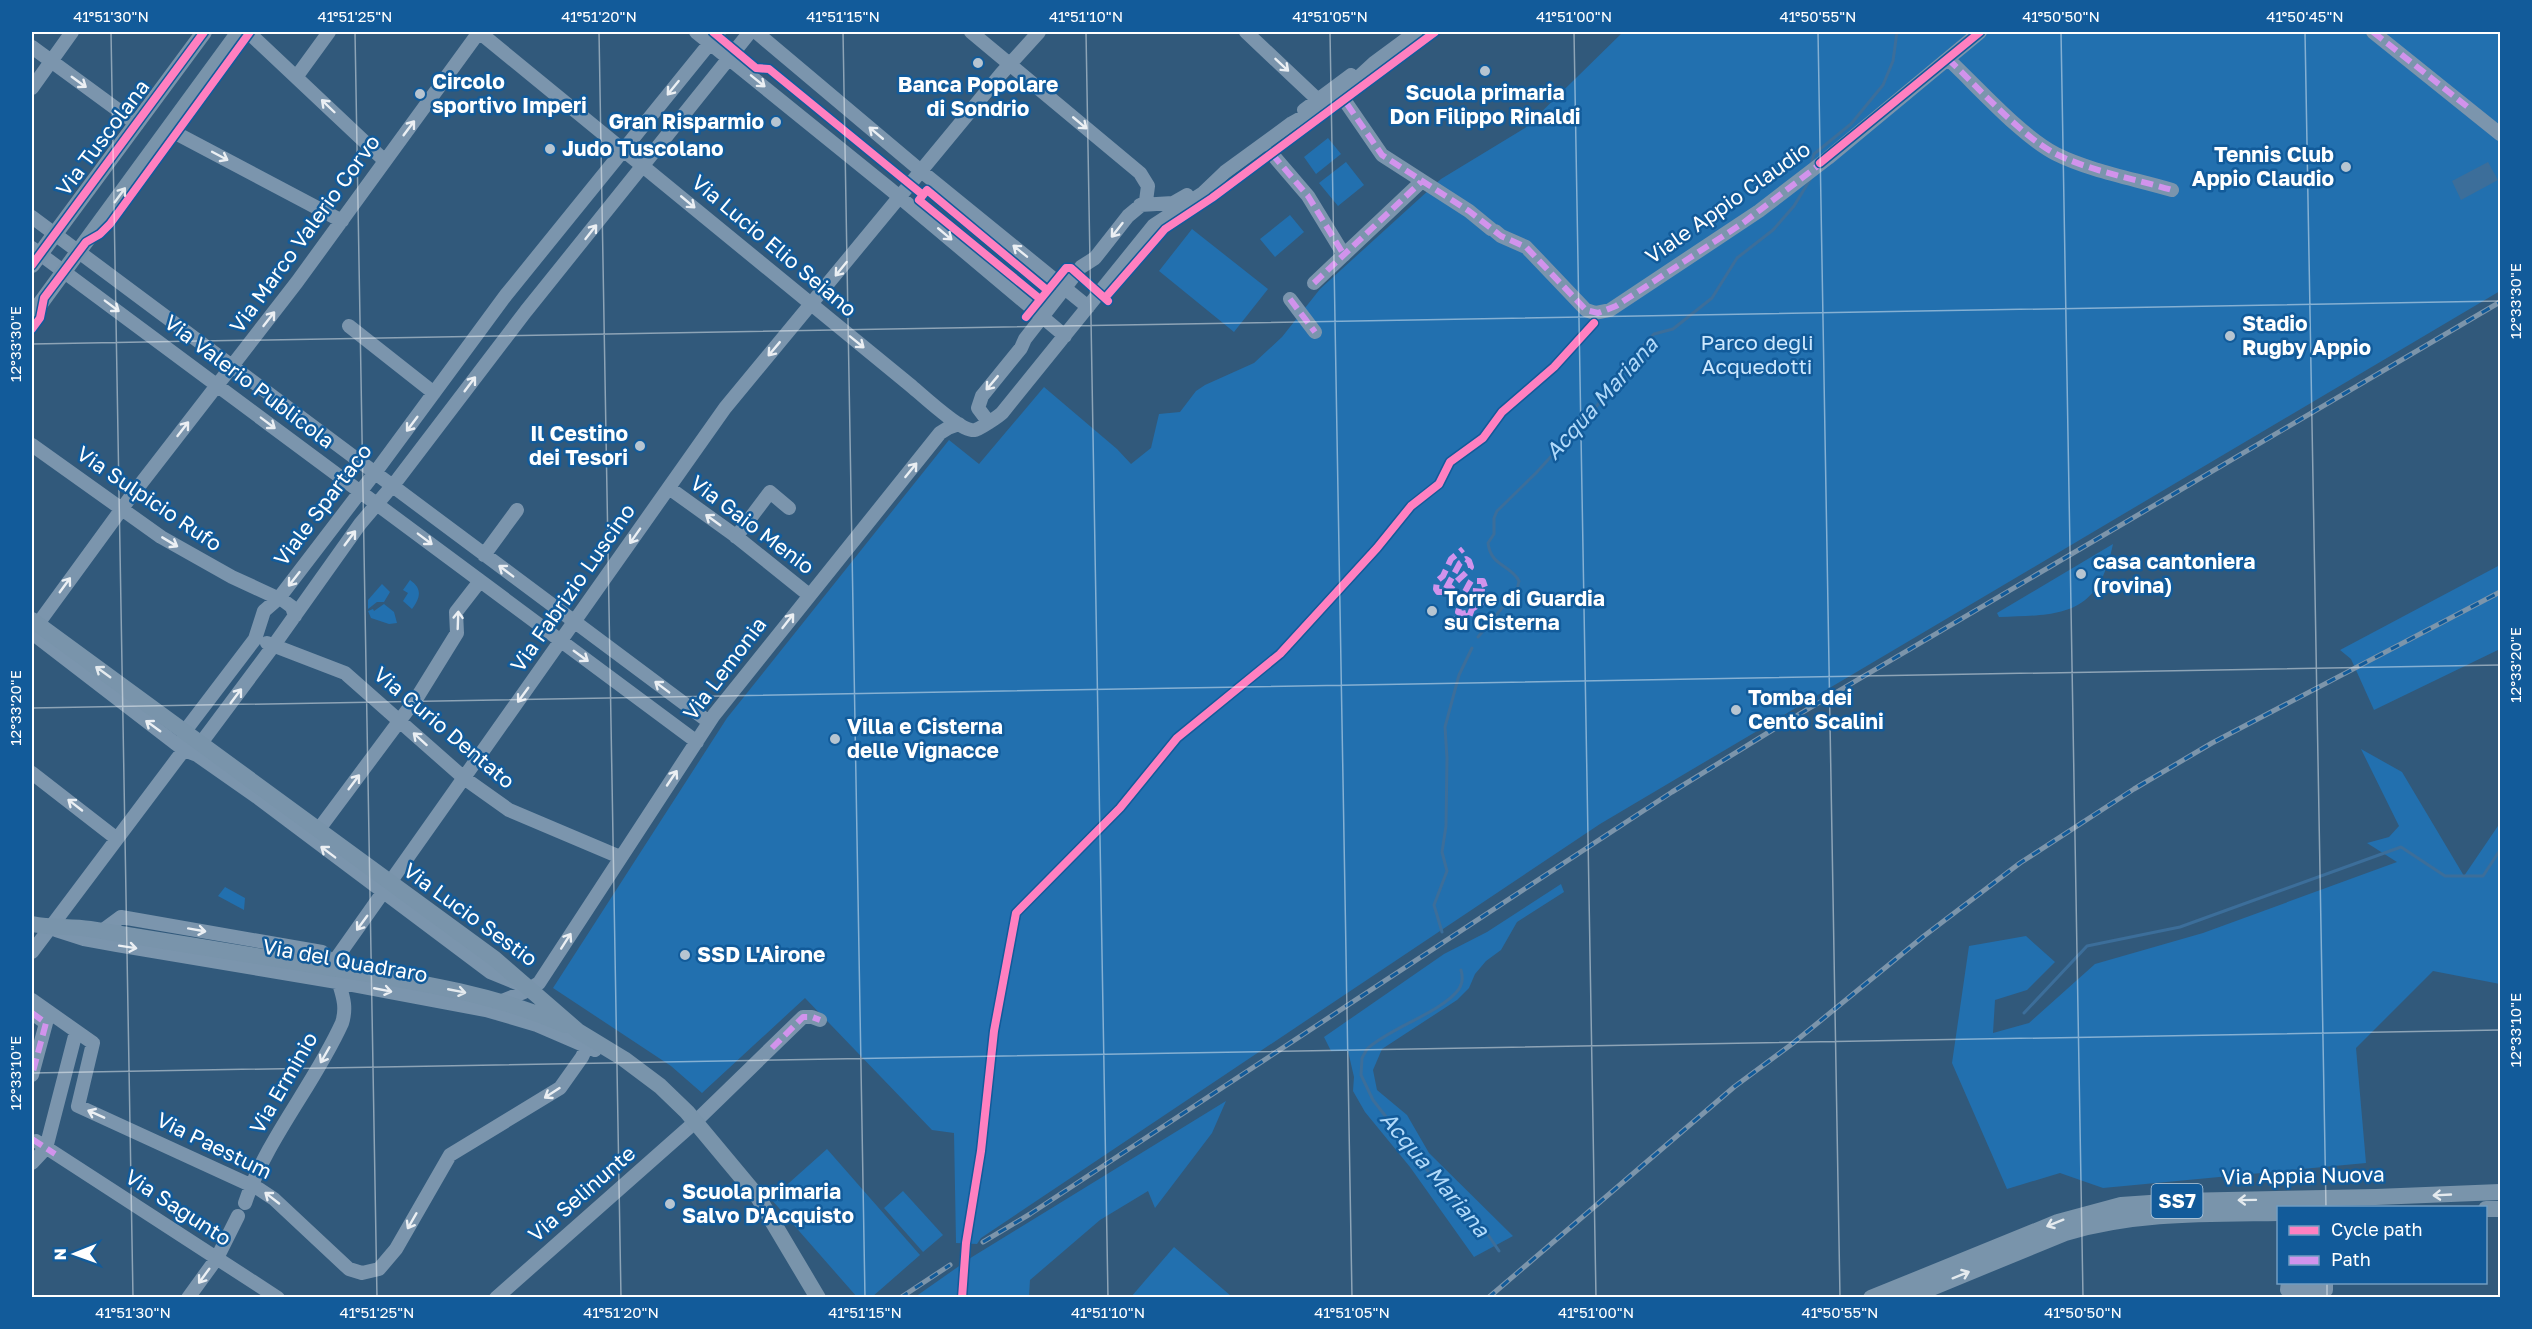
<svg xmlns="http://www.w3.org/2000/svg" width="2532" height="1329" font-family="'Golos Text',sans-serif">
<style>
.green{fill:#2270af}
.water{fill:#3c6e9a}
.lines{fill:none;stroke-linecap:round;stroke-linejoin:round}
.stream{stroke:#3c6e9a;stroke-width:3}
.minor{stroke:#7b95ad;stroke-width:14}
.major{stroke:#7994ab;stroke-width:16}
.rail-casing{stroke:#7c95ab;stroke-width:5}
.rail{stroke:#125b9a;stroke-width:3;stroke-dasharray:9;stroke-linecap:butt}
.quiet{stroke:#d193ec;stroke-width:6;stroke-dasharray:12 6;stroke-linecap:butt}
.cycleway-casing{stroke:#125b9a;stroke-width:11}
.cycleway{stroke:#ff80c0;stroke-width:8}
.oneway{stroke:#ebeff3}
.oneway2{stroke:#e4eaee}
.ticks{fill:none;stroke:#fff;stroke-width:1.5;stroke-opacity:0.45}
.poi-dot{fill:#b7c5d1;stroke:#125b9a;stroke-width:2}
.labels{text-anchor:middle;stroke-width:5;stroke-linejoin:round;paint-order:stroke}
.shield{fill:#125b9a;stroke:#b8cee1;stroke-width:1.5}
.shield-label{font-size:20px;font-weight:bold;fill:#fff}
.poi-label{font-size:21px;font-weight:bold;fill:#fff;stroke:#125b9a;text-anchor:start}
.street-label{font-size:21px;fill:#fff;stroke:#125b9a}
.park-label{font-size:21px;fill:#cde8fe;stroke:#125b9a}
.water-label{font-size:22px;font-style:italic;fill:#b1dafa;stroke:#125b9a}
.neatline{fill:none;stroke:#fff;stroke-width:2}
.ticks-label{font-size:15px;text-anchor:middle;fill:#fff}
</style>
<rect width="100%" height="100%" fill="#31597b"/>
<path class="green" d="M 1623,32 L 2500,32 L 2500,291 L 1600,824 L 981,1238 L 977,1244 L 956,1243 L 954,1133 L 932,1130 L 805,998 L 702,1093 L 671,1066 L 553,988 L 727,718 L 949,440 L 979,464 L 1044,387 L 1117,449 L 1131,464 L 1151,448 L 1159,414 L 1180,412 L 1196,391 L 1205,385 L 1254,363 L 1282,337 L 1320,289 L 1441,179 L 1525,128 Z
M 1328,138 L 1341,154 L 1316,174 L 1304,157 Z
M 1346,162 L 1364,185 L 1338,206 L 1319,183 Z
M 1290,215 L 1304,232 L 1275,257 L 1260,239 Z
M 1192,229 L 1268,289 L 1234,332 L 1159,271 Z
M 2113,544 C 2098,616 2063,615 1999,617 L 1997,613 Z
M 2500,565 L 2500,649 L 2374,710 L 2351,659 L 2340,650 Z
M 410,580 C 423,589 420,598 412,609 L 403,601 L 408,593 L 403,590 Z
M 382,584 L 390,592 L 384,602 L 377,602 L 368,609 L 368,600 Z
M 384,604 L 394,612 L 397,623 L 389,624 L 371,618 L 368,611 L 373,609 L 374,611 Z
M 2361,749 L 2402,772 L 2464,876 L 2500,823 L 2500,984 L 2433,971 L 2356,1048 L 2366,1163 L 2103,1188 L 2060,1173 L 2007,1189 L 1952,1063 L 1969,946 L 2026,936 L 2055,962 L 2027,990 L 1995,1000 L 1993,1033 L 2029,1023 L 2095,964 L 2203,933 L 2397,862 L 2367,843 L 2389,837 L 2399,826 Z
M 1561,884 L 1564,892 L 1517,922 L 1501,950 L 1486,961 L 1475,974 L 1469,988 L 1457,1000 L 1382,1049 L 1373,1070 L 1377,1090 L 1407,1115 L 1429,1153 L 1513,1236 L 1474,1257 L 1410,1167 L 1365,1112 L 1353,1091 L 1354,1077 L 1348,1051 L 1331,1051 L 1324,1037 L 1444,954 L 1487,932 Z
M 225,887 L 245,898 L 244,910 L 218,896 Z
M 1226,1101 L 1212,1133 L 1155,1208 L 1148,1191 L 1100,1220 L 1030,1280 L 1029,1297 L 915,1297 L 972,1257 Z
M 827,1149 L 920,1255 L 872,1297 L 857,1297 L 771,1199 Z
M 903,1191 L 943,1235 L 923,1252 L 884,1208 Z
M 1174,1247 L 1231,1296 L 1230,1297 L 1131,1297 Z"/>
<path class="water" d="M 2488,162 L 2498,180 L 2461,200 L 2452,181 Z"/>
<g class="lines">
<path class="stream" d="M 1811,165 L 1814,154 L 1851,124 L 1883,85 L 1893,61 L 1897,32
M 1478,637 L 1517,590 L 1519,581 C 1510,564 1491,567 1488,543 L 1494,534 L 1494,518 L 1497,511 L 1536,473 L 1596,407 L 1649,339 L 1654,334 L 1673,329 L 1712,298 L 1737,258 L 1773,230 L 1794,206 L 1811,178
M 1442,932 L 1434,905 L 1447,871 L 1442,852 L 1446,826 L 1447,758 L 1445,727 L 1459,675 L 1472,648
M 1461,970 C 1463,977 1463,983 1459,989 C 1441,1013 1391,1027 1367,1049 L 1362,1058 L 1361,1075 L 1373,1100 L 1435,1180 L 1484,1229 L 1499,1251
M 2024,1013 L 2087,946 L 2180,927 L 2401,847 L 2445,876 L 2483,876 L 2500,850"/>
<path class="minor" d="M 248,32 L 385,161
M 479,32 L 910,385 C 921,394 962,433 975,430 C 978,430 999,416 1002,413 L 1154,225 L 1203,193 L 1225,172 L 1292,123 L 1335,99 L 1374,63 L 1416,32
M 696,32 L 890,189 L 1065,336
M 756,32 L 921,171 L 1088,307
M 971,32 L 1140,173 L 1148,186 L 1146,201 L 1128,216 L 1095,258 L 1081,267 L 1025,339 L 1021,348 L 982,396 L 978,408 L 987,420
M 1246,32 L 1317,99
M 2373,32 L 2500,134
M 32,47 L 137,124
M 1948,59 C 1978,87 2021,136 2056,154 C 2090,171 2135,179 2172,190
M 297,76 L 329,32
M 32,88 L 72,32
M 1347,104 L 1382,155 L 1469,211 L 1491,229
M 1304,110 L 1351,75
M 168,129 L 342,221
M 1272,154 L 1308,196 L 1344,255
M 1140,205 L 1173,203 L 1187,195
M 32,217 L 709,722
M 1495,231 L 1501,236 L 1526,247 L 1586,310 L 1595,313 L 1610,310 L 1759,211 L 1828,158 L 1980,32
M 32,248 L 697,742
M 1314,283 L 1421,182
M 1290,299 L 1315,332
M 349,326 L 434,393
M 32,445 L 161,537 L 232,577 L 284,601 L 292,607 L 295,616
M 669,488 L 733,534 L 809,595
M 736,537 L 770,492 L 789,508
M 484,555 L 517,510
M 32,632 L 129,499 L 297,282 L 479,32
M 32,633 L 184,750 L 197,755 L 257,797 L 490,972 L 524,986
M 267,643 L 345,673 L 464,778 L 509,810 L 620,857
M 184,742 L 185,731 L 255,639 L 264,611 L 279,598 L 380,466 L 506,295 L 719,32
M 32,773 L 117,839
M 319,829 L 418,696 L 457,633 L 456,612 L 480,581
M 56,930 L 84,939 L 117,945 L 337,982 L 486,1010 L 537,1025 L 595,1050
M 102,931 L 121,917 L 322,952 L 337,969
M 32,952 L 177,759 L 184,750 L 201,743 L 274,645 L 360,524 L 398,479 L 526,311 L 750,32
M 32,1000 L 93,1043 L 78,1106 L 259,1189 L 274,1199 L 349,1269 L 362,1273 L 379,1269 L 396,1249 L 450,1155 L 560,1088 L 582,1057 L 590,1039
M 32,1013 L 46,1023 L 32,1075
M 496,1013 L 502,1001 L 524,992 L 539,983 L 714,715 L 940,433 L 948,428 L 959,424
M 36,1141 L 278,1298
M 32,1163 L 46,1148 L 76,1032
M 245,1203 C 267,1138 314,1085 342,1023 C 351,995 330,980 338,956 L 725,408 L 1001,74 L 1039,32
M 2288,1282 L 2287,1290 L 2326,1290 L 2326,1282
M 188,1298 L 217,1258 L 238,1216
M 496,1298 L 695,1122 L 803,1017 L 812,1017 L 820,1020"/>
<path class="major" d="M 32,265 L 204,32
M 32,315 L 239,32
M 32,620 L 495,959 L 578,1031 L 624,1059 L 660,1086 L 687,1112 L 758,1197 L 818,1298
M 32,924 C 51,928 70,926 90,929 C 166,941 243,954 319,966 C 402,980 488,991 565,1025
M 2486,1209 L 2500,1209
M 1871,1298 L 2058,1222 L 2121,1205 L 2179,1201 L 2376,1197 L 2500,1192
M 1907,1298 L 2065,1233 C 2136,1212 2206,1214 2278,1213"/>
<g class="rail-casing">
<path id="rail" d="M 983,1242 L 1030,1214 L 1672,792 L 1774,729 L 2500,302
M 900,1298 L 950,1265
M 1488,1298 L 1734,1087 L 1792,1044 L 1924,936 L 2020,863 L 2134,789 L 2212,743 L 2500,592"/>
</g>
<use href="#rail" class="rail"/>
<path class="quiet" d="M 2373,32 L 2469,108
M 1948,59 C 1978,87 2021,136 2056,154 C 2090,171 2135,179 2172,190
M 1347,104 L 1382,155 L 1469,211 L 1501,236 L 1526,247 L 1586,310 L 1598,313 L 1616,306 L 1743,223 L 1823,162
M 1272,154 L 1308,196 L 1344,255
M 1314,283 L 1421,182
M 1290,299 L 1315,332
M 1453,620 L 1469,617 L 1472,609 L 1483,602 L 1482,595 L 1475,595 L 1466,613 L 1462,614 L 1458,612 L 1460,605 L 1466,600 L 1466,597 L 1472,591 L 1485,592 L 1486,590 L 1483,581 L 1471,581 C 1465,590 1462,605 1448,599 C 1447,585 1463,578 1471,567 L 1469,561 L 1466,559 L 1460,563 L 1444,592 L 1438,592 L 1436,589 L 1437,581 L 1443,576 L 1451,559 L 1463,549
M 32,1013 L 46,1023 L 32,1075
M 772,1048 L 803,1017 L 812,1017 L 820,1020
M 32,1139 L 55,1154"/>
<g class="cycleway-casing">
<path id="cycleway" d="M 713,32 L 756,68 L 769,69 L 923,195
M 1820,163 L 1980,32
M 32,265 L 204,32
M 1105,298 L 1165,229 L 1212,198 L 1435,32
M 1040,299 L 919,200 L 927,190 L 1047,290
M 1026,317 L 1066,268 L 1071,268 L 1108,301
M 32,329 L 40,318 L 44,298 L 86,242 L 100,234 L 110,224 L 250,32
M 962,1298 L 966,1243 L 981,1151 L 994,1031 L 1016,913 L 1120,808 L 1177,738 L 1280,654 L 1377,548 L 1411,506 L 1439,484 L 1450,462 L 1483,438 L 1502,412 L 1554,367 L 1594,323"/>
</g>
<use href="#cycleway" class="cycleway"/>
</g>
<defs><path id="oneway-shaft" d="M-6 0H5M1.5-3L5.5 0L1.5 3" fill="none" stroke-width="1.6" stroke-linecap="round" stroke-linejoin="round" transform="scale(1.5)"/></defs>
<g class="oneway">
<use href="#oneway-shaft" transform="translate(1282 65) rotate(43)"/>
<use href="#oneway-shaft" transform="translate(758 81) rotate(39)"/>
<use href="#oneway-shaft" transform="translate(79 82) rotate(36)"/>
<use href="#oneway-shaft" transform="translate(673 88) rotate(129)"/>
<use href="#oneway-shaft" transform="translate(328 106) rotate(-136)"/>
<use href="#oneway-shaft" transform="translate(1080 123) rotate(40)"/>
<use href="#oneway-shaft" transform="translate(409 128) rotate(-53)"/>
<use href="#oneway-shaft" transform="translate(876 133) rotate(-140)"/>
<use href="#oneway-shaft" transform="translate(220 156) rotate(28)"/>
<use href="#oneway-shaft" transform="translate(688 202) rotate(40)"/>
<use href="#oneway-shaft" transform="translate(1117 230) rotate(128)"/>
<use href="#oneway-shaft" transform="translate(591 232) rotate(-52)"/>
<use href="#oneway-shaft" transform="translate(945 234) rotate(40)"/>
<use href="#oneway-shaft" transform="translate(1020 251) rotate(-141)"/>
<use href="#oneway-shaft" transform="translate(841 269) rotate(129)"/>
<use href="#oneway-shaft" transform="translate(112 306) rotate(37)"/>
<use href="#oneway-shaft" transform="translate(269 319) rotate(-52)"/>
<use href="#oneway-shaft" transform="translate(857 342) rotate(39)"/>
<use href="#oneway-shaft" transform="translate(774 349) rotate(130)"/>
<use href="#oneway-shaft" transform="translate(992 383) rotate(130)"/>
<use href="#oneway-shaft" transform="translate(470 384) rotate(-53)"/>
<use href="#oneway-shaft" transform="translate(268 423) rotate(37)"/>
<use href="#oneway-shaft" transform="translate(412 424) rotate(127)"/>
<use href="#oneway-shaft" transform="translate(183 429) rotate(-52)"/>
<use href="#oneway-shaft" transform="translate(911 470) rotate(-51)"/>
<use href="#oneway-shaft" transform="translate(713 520) rotate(-144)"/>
<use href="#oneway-shaft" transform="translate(635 536) rotate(125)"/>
<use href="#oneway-shaft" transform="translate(350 538) rotate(-53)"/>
<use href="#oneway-shaft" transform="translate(425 539) rotate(37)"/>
<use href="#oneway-shaft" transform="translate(170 542) rotate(31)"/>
<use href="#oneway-shaft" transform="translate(506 571) rotate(-143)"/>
<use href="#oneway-shaft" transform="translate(294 579) rotate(128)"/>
<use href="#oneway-shaft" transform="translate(65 585) rotate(-54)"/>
<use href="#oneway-shaft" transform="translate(458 620) rotate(-88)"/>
<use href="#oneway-shaft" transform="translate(788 621) rotate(-52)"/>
<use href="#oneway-shaft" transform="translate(581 656) rotate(36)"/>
<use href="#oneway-shaft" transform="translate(662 687) rotate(-143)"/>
<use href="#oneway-shaft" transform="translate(523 695) rotate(126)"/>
<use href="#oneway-shaft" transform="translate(236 696) rotate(-53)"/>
<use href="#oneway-shaft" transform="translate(153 726) rotate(-144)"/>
<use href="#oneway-shaft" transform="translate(420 739) rotate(-138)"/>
<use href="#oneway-shaft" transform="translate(672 778) rotate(-56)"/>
<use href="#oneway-shaft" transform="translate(354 782) rotate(-53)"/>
<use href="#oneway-shaft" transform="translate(75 805) rotate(-142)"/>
<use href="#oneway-shaft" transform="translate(328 852) rotate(-143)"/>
<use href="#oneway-shaft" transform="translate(362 923) rotate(126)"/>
<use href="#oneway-shaft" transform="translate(197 930) rotate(10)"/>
<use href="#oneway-shaft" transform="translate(566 941) rotate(-57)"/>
<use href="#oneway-shaft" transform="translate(128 947) rotate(9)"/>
<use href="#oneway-shaft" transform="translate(383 990) rotate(11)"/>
<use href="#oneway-shaft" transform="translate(325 1055) rotate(120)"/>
<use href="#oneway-shaft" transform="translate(552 1093) rotate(147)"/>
<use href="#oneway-shaft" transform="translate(96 1114) rotate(-156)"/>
<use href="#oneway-shaft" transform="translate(272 1198) rotate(-142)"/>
<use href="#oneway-shaft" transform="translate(412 1221) rotate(120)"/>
<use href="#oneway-shaft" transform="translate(204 1276) rotate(126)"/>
</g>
<g class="oneway2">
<use href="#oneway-shaft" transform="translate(120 195) rotate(-54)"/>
<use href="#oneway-shaft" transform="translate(103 672) rotate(-144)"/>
<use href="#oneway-shaft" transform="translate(457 991) rotate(11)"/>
<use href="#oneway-shaft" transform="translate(2442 1195) rotate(177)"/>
<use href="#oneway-shaft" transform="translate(2247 1200) rotate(179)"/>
<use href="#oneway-shaft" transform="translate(2055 1223) rotate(158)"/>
<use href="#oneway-shaft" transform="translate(1961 1275) rotate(-22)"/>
</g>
<path class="ticks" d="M 111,32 L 133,1298M 355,32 L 377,1298M 599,32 L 621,1298M 843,32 L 865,1298M 1086,32 L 1108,1298M 1330,32 L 1352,1298M 1574,32 L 1596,1298M 1818,32 L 1840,1298M 2061,32 L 2083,1298M 2305,32 L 2326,1208M 32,344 L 2500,301M 32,708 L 2500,665M 32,1073 L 2500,1030M 2327,1282 L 2327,1298"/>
<g class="poi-dot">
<circle cx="978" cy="63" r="6"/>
<circle cx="1485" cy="71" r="6"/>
<circle cx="420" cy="94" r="6"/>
<circle cx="776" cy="122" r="6"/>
<circle cx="550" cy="149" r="6"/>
<circle cx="2346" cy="167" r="6"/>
<circle cx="2230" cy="336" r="6"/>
<circle cx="640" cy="446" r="6"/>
<circle cx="2081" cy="574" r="6"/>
<circle cx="1432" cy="611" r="6"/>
<circle cx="1736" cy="710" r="6"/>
<circle cx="835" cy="739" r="6"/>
<circle cx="685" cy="955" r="6"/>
<circle cx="670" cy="1204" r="6"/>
</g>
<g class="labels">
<rect class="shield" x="2151.5" y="1184" width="51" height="34" rx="4.5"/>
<g class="shield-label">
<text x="2177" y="1208">SS7</text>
</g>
<g class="poi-label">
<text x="432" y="89">Circolo<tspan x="432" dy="24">sportivo Imperi</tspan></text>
<text x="978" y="92" text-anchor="middle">Banca Popolare<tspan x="978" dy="24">di Sondrio</tspan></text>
<text x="1485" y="100" text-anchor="middle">Scuola primaria<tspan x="1485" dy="24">Don Filippo Rinaldi</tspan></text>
<text x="764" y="129" text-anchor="end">Gran Risparmio</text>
<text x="562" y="156">Judo Tuscolano</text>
<text x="2334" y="162" text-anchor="end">Tennis Club<tspan x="2334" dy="24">Appio Claudio</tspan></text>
<text x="2242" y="331">Stadio<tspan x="2242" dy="24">Rugby Appio</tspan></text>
<text x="628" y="441" text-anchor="end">Il Cestino<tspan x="628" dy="24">dei Tesori</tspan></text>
<text x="2093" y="569">casa cantoniera<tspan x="2093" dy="24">(rovina)</tspan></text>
<text x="1444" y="606">Torre di Guardia<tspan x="1444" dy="24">su Cisterna</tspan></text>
<text x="1748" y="705">Tomba dei<tspan x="1748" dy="24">Cento Scalini</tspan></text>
<text x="847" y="734">Villa e Cisterna<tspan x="847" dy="24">delle Vignacce</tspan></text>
<text x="697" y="962">SSD L'Airone</text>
<text x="682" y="1199">Scuola primaria<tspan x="682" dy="24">Salvo D'Acquisto</tspan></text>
</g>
<g class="street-label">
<text transform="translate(103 138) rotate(-53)" y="7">Via Tuscolana</text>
<text transform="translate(1728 203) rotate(-35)" y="7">Viale Appio Claudio</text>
<text transform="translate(305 234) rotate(-54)" y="7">Via Marco Valerio Corvo</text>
<text transform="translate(774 246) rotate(40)" y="7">Via Lucio Elio Seiano</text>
<text transform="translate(249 382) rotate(37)" y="7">Via Valerio Publicola</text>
<text transform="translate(149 499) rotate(34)" y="7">Via Sulpicio Rufo</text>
<text transform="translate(323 505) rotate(-53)" y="7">Viale Spartaco</text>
<text transform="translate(752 525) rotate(37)" y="7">Via Gaio Menio</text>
<text transform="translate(573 588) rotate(-55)" y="7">Via Fabrizio Luscino</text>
<text transform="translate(725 669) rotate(-53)" y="7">Via Lemonia</text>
<text transform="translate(444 728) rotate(40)" y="7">Via Curio Dentato</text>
<text transform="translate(470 915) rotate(36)" y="7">Via Lucio Sestio</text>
<text transform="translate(345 961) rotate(10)" y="7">Via del Quadraro</text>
<text transform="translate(284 1083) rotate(-60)" y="7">Via Erminio</text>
<text transform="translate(214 1146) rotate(26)" y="7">Via Paestum</text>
<text transform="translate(2303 1176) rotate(-1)" y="7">Via Appia Nuova</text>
<text transform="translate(582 1194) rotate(-41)" y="7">Via Selinunte</text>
<text transform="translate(178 1208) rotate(33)" y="7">Via Sagunto</text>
</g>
<g class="park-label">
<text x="1757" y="350">Parco degli<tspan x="1757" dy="24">Acquedotti</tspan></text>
</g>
<g class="water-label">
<text transform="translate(1601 398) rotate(-48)" y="8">Acqua Mariana</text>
<text transform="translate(1435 1174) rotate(50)" y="8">Acqua Mariana</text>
</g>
</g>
<rect width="2532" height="1329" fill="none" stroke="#125b9a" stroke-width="66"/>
<rect x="2277" y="1206" width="210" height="78" fill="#125b9a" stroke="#719dc2" stroke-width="1.5"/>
<rect x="2289" y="1226" width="30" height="9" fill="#ff80c0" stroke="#719dc2" stroke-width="1.5"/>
<text x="2331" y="1236" font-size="18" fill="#ffffff">Cycle path</text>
<rect x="2289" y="1256" width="30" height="9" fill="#d193ec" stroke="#719dc2" stroke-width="1.5"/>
<text x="2331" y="1266" font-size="18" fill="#ffffff">Path</text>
<g transform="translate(75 1254) rotate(269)" stroke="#125b9a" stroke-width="4.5" paint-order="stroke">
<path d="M0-4.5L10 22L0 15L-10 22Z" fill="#ffffff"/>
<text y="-9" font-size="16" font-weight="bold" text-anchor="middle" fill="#ffffff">N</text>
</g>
<rect x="33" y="33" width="2466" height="1263" class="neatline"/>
<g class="ticks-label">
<text x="111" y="22">41°51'30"N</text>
<text x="355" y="22">41°51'25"N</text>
<text x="599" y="22">41°51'20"N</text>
<text x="843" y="22">41°51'15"N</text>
<text x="1086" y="22">41°51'10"N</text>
<text x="1330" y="22">41°51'05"N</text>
<text x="1574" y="22">41°51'00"N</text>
<text x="1818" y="22">41°50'55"N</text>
<text x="2061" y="22">41°50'50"N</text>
<text x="2305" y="22">41°50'45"N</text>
<text transform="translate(2516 301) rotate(-90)" y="5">12°33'30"E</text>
<text transform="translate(16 344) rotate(-90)" y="5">12°33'30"E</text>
<text transform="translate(2516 665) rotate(-90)" y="5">12°33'20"E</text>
<text transform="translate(16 708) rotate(-90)" y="5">12°33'20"E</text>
<text transform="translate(2516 1030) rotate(-90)" y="5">12°33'10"E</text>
<text transform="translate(16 1073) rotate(-90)" y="5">12°33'10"E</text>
<text x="133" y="1318">41°51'30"N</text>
<text x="377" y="1318">41°51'25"N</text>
<text x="621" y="1318">41°51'20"N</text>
<text x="865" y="1318">41°51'15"N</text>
<text x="1108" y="1318">41°51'10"N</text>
<text x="1352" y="1318">41°51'05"N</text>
<text x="1596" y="1318">41°51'00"N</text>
<text x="1840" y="1318">41°50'55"N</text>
<text x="2083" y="1318">41°50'50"N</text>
</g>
</svg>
